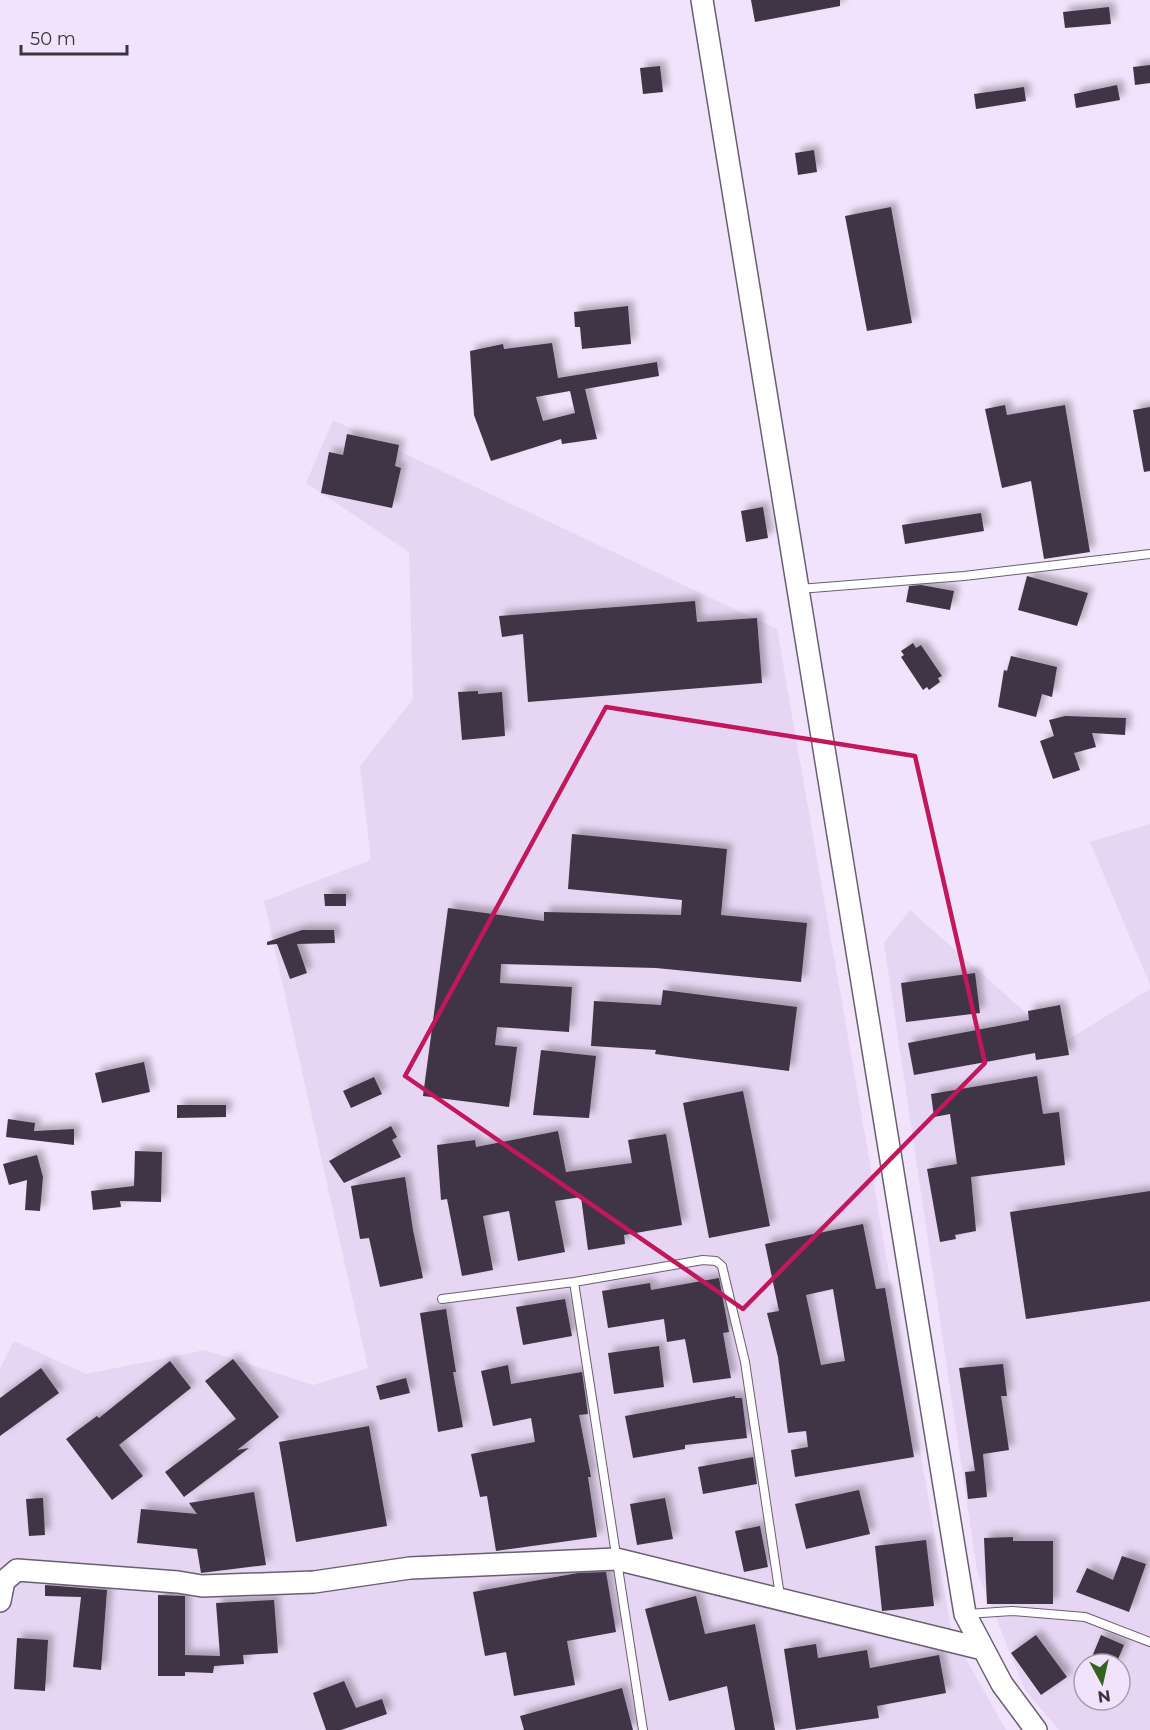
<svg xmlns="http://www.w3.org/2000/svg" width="1150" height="1730" font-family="Montserrat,sans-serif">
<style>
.built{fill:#e7d6f3;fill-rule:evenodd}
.building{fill:#403447;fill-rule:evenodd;filter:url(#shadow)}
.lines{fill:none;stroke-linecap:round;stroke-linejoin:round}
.lane-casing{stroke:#6a5e72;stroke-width:10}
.secondary-casing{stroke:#6a5e72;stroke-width:24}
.lane{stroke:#fff;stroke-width:8}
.secondary{stroke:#fff;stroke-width:21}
.marked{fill:none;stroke:#c2185b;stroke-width:4.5;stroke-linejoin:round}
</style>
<defs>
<filter id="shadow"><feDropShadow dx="5.5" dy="-5.5" stdDeviation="3" flood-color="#0004"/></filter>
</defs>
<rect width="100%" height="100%" fill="#f1e3fb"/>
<path class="built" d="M 333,420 L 777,629 L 952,1634 L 1006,1730 L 0,1730 L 0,1368 L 14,1341 L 86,1374 L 205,1350 L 313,1385 L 368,1368 L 264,901 L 371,860 L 360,766 L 413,699 L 409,552 L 306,483 Z
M 1150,824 L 1150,985 L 1090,842 Z
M 910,910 L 1061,1044 L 1150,989 L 1150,1730 L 1059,1730 L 1025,1690 L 977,1571 L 884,943 ZM 1084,1664 L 1120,1664 L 1120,1700 L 1084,1700 Z"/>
<path class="building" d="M 751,0 L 840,0 L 840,6 L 755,22 Z
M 1109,7 L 1111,24 L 1065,28 L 1063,12 Z
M 1150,65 L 1150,83 L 1135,85 L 1133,67 Z
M 660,66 L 663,92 L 643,94 L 640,68 Z
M 1117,85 L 1120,100 L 1076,108 L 1074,94 Z
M 1024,87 L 1026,101 L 976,109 L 974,94 Z
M 814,150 L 817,172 L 798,175 L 795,153 Z
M 891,207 L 912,323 L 867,331 L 845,216 Z
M 628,306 L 631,344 L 582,349 L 580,327 L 575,327 L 574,312 Z
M 552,343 L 558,378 L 657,362 L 659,376 L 585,389 L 597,439 L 562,444 L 561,439 L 491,461 L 474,415 L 470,351 L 503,344 L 504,349 ZM 570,391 L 575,413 L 543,421 L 536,397 Z
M 1005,405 L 1007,415 L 1065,405 L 1090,552 L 1044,559 L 1031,481 L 1002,488 L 985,409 Z
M 1150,407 L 1150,471 L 1144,472 L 1133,410 Z
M 347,434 L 399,445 L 395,466 L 401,468 L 392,508 L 321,493 L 329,452 L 343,455 Z
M 763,507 L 768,538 L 746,542 L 741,511 Z
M 981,513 L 984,531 L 905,544 L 902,525 Z
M 1027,576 L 1088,593 L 1077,626 L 1018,610 Z
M 921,585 L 954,591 L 950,610 L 906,602 L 909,586 Z
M 695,601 L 697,622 L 757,618 L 762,683 L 528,702 L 523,634 L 502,637 L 499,616 Z
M 913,643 L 916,648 L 921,645 L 942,676 L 938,678 L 940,682 L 929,690 L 927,687 L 923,690 L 901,657 L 904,655 L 901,651 Z
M 1011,656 L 1057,667 L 1052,697 L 1042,694 L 1036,717 L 998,707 L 1004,670 L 1007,671 Z
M 478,691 L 478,694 L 502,692 L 505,736 L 462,740 L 458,692 Z
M 1065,716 L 1126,718 L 1125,735 L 1092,733 L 1096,747 L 1074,753 L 1080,770 L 1053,779 L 1040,741 L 1054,736 L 1049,720 Z
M 572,834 L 727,849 L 721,915 L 807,923 L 801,982 L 656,968 L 501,964 L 500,983 L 572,987 L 569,1032 L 497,1027 L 495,1045 L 517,1047 L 509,1107 L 423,1096 L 448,908 L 544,921 L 544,912 L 681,915 L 682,900 L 568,889 Z
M 324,894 L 346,894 L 346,906 L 325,906 Z
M 302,930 L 334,930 L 335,943 L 297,944 L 307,973 L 290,979 L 277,944 L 267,945 L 267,942 Z
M 975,973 L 980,1013 L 906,1022 L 901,983 Z
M 663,990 L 797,1007 L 789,1071 L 655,1054 L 656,1050 L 591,1046 L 594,1001 L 661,1005 Z
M 1060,1005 L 1069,1055 L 1036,1060 L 1035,1053 L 914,1075 L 908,1043 L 1029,1020 L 1028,1011 Z
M 541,1050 L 596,1056 L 589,1118 L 533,1115 Z
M 144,1062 L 150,1092 L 102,1103 L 95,1073 Z
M 1037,1076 L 1043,1114 L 1059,1112 L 1065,1165 L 971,1177 L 976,1231 L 955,1235 L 956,1239 L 940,1242 L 927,1169 L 957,1164 L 950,1114 L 934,1117 L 931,1094 Z
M 374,1077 L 382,1094 L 351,1108 L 343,1091 Z
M 743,1091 L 770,1226 L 709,1238 L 683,1103 Z
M 177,1105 L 226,1105 L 226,1117 L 177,1118 Z
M 8,1119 L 35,1123 L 34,1131 L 74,1129 L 74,1145 L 6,1137 Z
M 391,1126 L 397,1137 L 392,1140 L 401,1157 L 344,1183 L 329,1161 Z
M 558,1131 L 566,1172 L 632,1163 L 628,1140 L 666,1134 L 682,1225 L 624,1235 L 625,1244 L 588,1250 L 581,1197 L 555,1201 L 565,1252 L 518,1261 L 509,1211 L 483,1216 L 493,1270 L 462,1276 L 447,1199 L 441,1200 L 437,1145 L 475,1140 L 476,1147 Z
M 135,1151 L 162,1152 L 161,1202 L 120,1201 L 121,1207 L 93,1210 L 91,1191 L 134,1186 Z
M 37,1155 L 43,1177 L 40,1211 L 25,1210 L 27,1180 L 9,1185 L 3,1164 Z
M 405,1177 L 413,1230 L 423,1278 L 380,1287 L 369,1238 L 360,1239 L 351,1186 Z
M 1150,1191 L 1150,1301 L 1026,1319 L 1010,1212 Z
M 863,1224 L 876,1289 L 885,1288 L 914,1457 L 795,1477 L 791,1450 L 808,1447 L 806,1431 L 788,1433 L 778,1357 L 767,1313 L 779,1311 L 765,1244 ZM 833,1289 L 845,1361 L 821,1365 L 806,1295 Z
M 719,1278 L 729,1332 L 723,1333 L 731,1378 L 693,1383 L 685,1339 L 667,1342 L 664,1319 L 608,1328 L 602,1291 L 650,1283 L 651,1290 Z
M 565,1299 L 572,1336 L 523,1345 L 516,1307 Z
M 446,1309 L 456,1372 L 453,1372 L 463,1427 L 438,1432 L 420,1313 Z
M 659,1346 L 664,1387 L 614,1394 L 608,1353 Z
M 233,1359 L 279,1417 L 237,1450 L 249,1448 L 184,1497 L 165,1472 L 236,1419 L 205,1381 Z
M 170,1361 L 191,1388 L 119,1445 L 143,1476 L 112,1500 L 66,1439 L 97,1416 L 99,1418 Z
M 1003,1364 L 1007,1396 L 1001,1396 L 1009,1450 L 983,1454 L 987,1497 L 968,1499 L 965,1472 L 975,1471 L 959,1368 Z
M 508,1365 L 511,1384 L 582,1372 L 588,1414 L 579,1415 L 591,1477 L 588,1477 L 597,1537 L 496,1551 L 487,1496 L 480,1497 L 471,1454 L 535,1442 L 531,1418 L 493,1426 L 481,1371 Z
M 41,1368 L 59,1393 L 0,1436 L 0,1398 Z
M 406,1378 L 410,1393 L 380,1400 L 376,1386 Z
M 735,1396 L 735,1398 L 742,1398 L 747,1438 L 685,1445 L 685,1449 L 633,1458 L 625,1416 Z
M 369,1426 L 387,1526 L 296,1542 L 279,1442 Z
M 753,1457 L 757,1484 L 703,1494 L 698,1467 Z
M 859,1490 L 870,1534 L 806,1549 L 795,1504 Z
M 254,1492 L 266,1565 L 201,1573 L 197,1549 L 137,1543 L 141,1509 L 197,1514 L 189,1503 Z
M 43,1498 L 45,1535 L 29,1536 L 26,1499 Z
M 665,1498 L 673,1539 L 637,1545 L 630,1504 Z
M 760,1526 L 768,1567 L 744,1572 L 735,1531 Z
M 1013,1537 L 1013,1541 L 1053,1541 L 1053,1604 L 987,1604 L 984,1538 Z
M 926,1540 L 934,1606 L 882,1611 L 875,1546 Z
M 1122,1556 L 1146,1564 L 1129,1612 L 1076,1592 L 1087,1568 L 1113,1580 Z
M 606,1572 L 616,1632 L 567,1641 L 575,1685 L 514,1696 L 506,1652 L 485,1656 L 473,1592 L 578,1573 Z
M 45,1585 L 107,1590 L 101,1670 L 73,1667 L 81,1597 L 45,1596 Z
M 158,1595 L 185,1596 L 185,1655 L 220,1656 L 216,1603 L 274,1600 L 278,1653 L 243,1655 L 244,1664 L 214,1666 L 213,1673 L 185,1672 L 185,1676 L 158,1676 Z
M 696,1596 L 705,1634 L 755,1624 L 775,1730 L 735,1730 L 727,1686 L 669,1701 L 645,1609 Z
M 1036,1635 L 1067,1677 L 1041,1695 L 1011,1653 Z
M 1101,1635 L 1124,1645 L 1116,1664 L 1089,1664 Z
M 17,1638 L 48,1640 L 45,1691 L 14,1689 Z
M 816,1644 L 818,1658 L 867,1650 L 870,1668 L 939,1655 L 946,1693 L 877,1706 L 879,1718 L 796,1730 L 784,1649 Z
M 344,1681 L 356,1708 L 382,1699 L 387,1714 L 341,1730 L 326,1730 L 313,1693 Z
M 622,1688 L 633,1730 L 524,1730 L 520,1716 Z"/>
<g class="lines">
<g class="lane-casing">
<path id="lane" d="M 799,589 L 964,576 L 1150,554
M 574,1282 L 643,1730
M 442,1299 L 574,1282 L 703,1260 L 716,1261 L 722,1266 L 745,1362 L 780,1596
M 967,1614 L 1012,1611 L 1085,1617 L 1150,1642"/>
</g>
<g class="secondary-casing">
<path id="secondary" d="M 702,0 L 965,1614 L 1002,1684 L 1036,1730
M 0,1601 L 4,1581 L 17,1570 L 178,1582 L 202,1586 L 314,1582 L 410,1568 L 616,1559 L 983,1649"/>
</g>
<use href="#lane" class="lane"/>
<use href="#secondary" class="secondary"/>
</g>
<path class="marked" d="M 606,707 L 915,756 L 985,1063 L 743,1309 L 405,1076 Z"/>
<g transform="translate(1102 1682) rotate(172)"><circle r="28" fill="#f1e3fb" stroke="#a79daf" stroke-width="1.5"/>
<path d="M0-4.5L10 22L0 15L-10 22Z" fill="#366220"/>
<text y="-9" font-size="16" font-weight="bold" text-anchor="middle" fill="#39343d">N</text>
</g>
<path d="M21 45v9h106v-9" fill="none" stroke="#39343d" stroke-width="3"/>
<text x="30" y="45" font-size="18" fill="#39343d" stroke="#f1e3fb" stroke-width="4.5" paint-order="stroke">50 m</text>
</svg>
